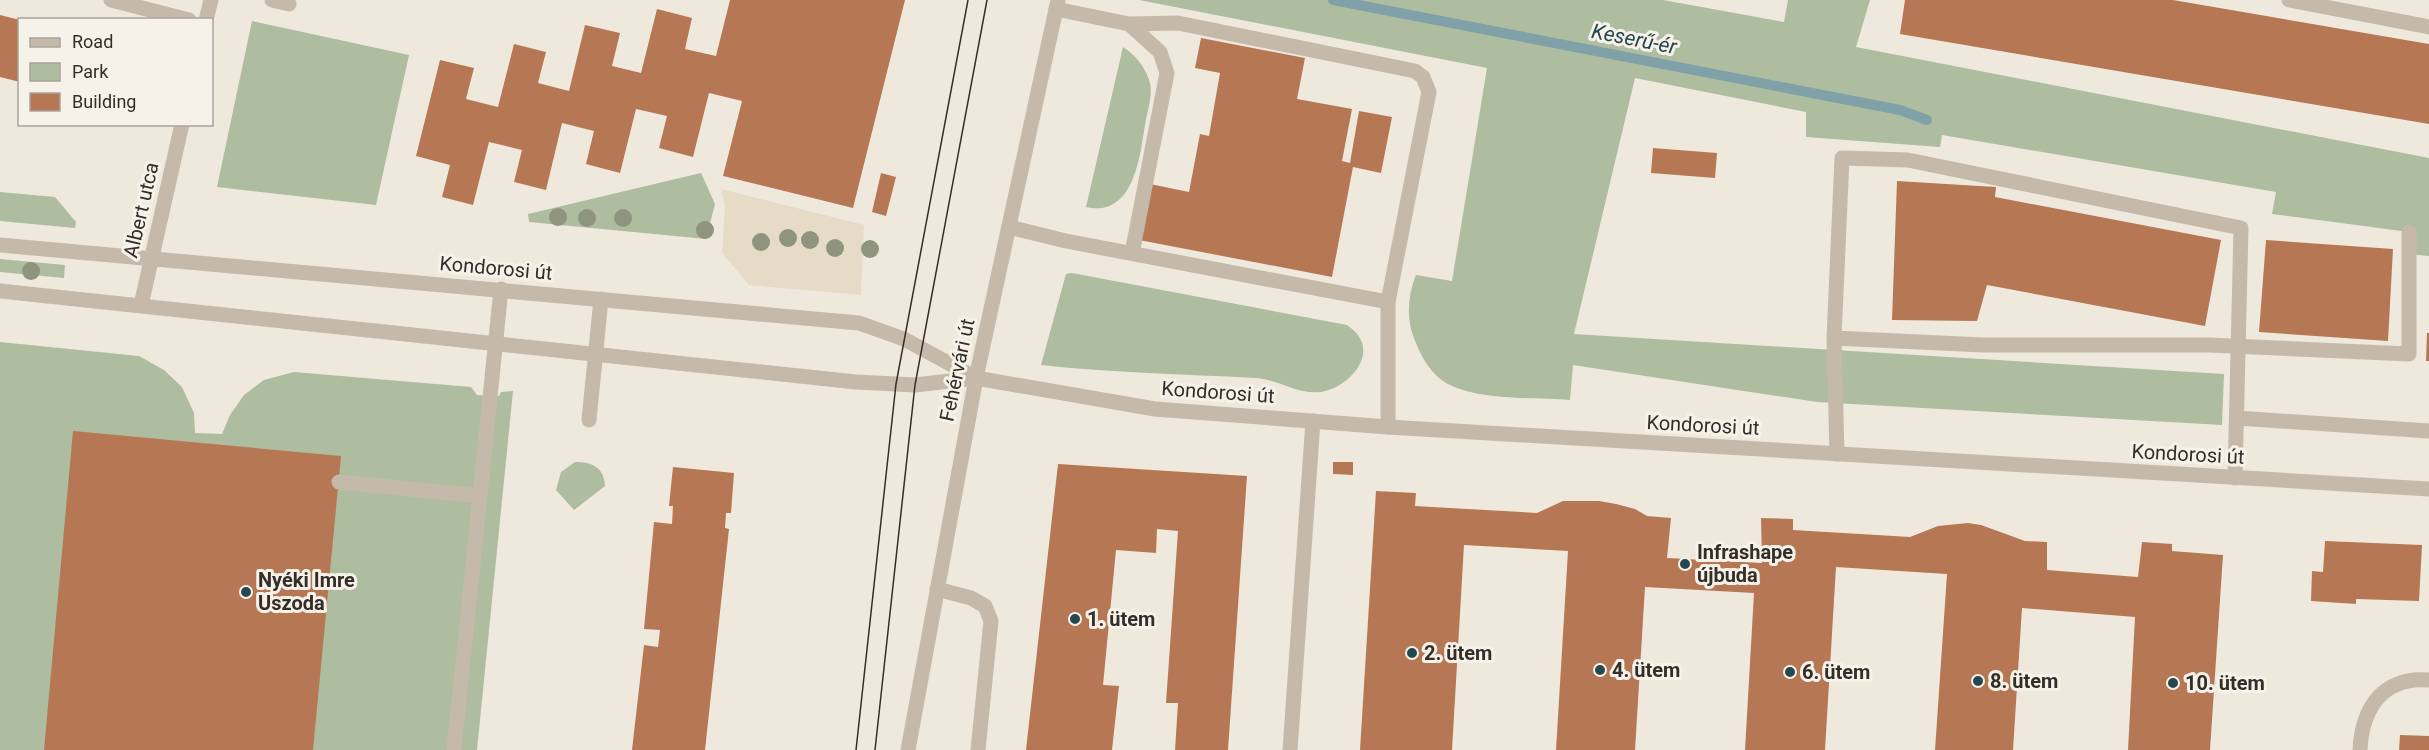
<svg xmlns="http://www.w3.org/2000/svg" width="2429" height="750" font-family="Roboto,sans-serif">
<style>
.green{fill:#aebc9f}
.plaza{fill:#e5dbc6}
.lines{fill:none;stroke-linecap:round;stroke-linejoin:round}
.stream{stroke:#80a1a8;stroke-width:10}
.building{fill:#b67854}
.service{stroke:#c5baaa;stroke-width:15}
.minor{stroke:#c5baaa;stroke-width:15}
.tertiary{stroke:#c5baaa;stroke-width:15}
.tram{stroke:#342e29;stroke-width:1.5}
.tree{fill:#8f947e}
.poi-dot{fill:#244750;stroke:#f7f2e9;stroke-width:2}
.labels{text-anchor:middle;stroke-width:6;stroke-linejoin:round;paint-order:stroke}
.street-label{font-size:20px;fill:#342e29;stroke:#f7f2e9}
.poi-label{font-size:20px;font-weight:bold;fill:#342e29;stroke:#f7f2e9;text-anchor:start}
.water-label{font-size:21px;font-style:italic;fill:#244750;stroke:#f7f2e9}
</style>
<rect width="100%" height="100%" fill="#efe9dd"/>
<path class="green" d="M 1139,0 L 1663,0 L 1784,22 L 1788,0 L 1870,0 L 1856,47 L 2429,158 L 2429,256 L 2409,254 L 2409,232 L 2272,214 L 2276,192 L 1942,135 L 1940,147 L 1806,137 L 1806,112 L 1635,78 L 1574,334 L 2224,374 L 2222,425 L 1817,402 L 1573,365 L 1570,400 C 1534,397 1478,401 1446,383 C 1431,374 1422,358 1416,343 C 1406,322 1407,297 1416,275 L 1452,281 L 1487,68 Z
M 252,21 L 409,55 L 376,205 L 217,187 Z
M 1123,47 C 1136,55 1146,68 1150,83 C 1153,96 1147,112 1145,125 C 1140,156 1134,218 1086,207 Z
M 701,173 L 715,204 L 706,239 L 529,222 L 528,214 Z
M 0,192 L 55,197 L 76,222 L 75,228 L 0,221 Z
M 0,259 L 65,265 L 64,278 L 0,272 Z
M 1072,273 L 1347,325 C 1357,332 1365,341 1363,355 C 1359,374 1339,389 1321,392 C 1297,395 1278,379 1255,378 C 1184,374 1112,373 1041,365 L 1066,274 Z
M 0,342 L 139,356 L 164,370 L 182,387 L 194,413 L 195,433 L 222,434 L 230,415 L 244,395 L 264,380 L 294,372 L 471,387 L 477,395 L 499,396 L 501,392 L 513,391 L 477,750 L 0,750 Z
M 575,462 C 592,462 604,467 605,486 L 574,510 L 556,490 L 561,472 Z"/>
<path class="plaza" d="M 721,189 L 864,225 L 861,295 L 749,285 L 722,253 L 725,207 Z"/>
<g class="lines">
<path class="stream" d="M 1333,0 L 1900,110 L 1927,120"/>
</g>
<path class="building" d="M 730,0 L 905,0 L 853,208 L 723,176 L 742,101 L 709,93 L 693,157 L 659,148 L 667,116 L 636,109 L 620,173 L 586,164 L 594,131 L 562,123 L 546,190 L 514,182 L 522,150 L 489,142 L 473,205 L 442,197 L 450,165 L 416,156 L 440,60 L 474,68 L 466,99 L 498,107 L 514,44 L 546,52 L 538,83 L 569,91 L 585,25 L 620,33 L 612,66 L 641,73 L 657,9 L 692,18 L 685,49 L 716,56 Z
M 1905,0 L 2173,0 L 2429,44 L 2429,124 L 1900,34 Z
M 0,15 L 20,20 L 20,82 L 0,77 Z
M 1201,38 L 1305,58 L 1297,99 L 1352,109 L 1342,161 L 1350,163 L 1359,111 L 1392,117 L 1381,173 L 1353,167 L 1332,277 L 1139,240 L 1150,184 L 1189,192 L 1200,134 L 1209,136 L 1220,73 L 1195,68 Z
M 1653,148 L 1717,153 L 1715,178 L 1651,173 Z
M 881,173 L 896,177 L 886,216 L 872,212 Z
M 1897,181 L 1996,187 L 1995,197 L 2221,240 L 2205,326 L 1987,285 L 1977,321 L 1892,320 Z
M 2266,240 L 2393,249 L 2388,341 L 2259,332 Z
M 2427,333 L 2429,333 L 2429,361 L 2426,361 Z
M 73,431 L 341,456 L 313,750 L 44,750 Z
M 1333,462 L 1353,462 L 1353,475 L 1333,474 Z
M 1058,464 L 1247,476 L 1228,750 L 1175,750 L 1178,703 L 1166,703 L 1178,531 L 1157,529 L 1156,553 L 1116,550 L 1103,685 L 1119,686 L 1112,750 L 1026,750 Z
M 673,467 L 734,473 L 731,513 L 726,513 L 725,528 L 729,529 L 705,750 L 632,750 L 644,645 L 658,647 L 660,630 L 644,629 L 654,522 L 672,524 L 673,506 L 669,506 Z
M 1376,491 L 1416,493 L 1415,506 L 1537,513 L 1563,501 L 1599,501 L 1616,504 L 1635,509 L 1647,516 L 1671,518 L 1667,558 L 1762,563 L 1761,518 L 1793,519 L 1793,530 L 1910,537 L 1938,526 L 1968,523 L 1981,525 L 2025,541 L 2047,542 L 2047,570 L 2138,577 L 2142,542 L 2172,544 L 2172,551 L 2223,555 L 2210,750 L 2128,750 L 2135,617 L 2022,608 L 2013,750 L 1935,750 L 1947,574 L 1836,567 L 1825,750 L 1745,750 L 1754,593 L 1645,587 L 1635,750 L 1556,750 L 1568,551 L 1464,545 L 1452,750 L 1360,750 Z
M 2325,541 L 2422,545 L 2419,601 L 2356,599 L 2356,604 L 2311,601 L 2312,571 L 2323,572 Z
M 2400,735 L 2429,736 L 2429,750 L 2399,750 Z"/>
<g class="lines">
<path class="service" d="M 111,0 L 189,20
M 272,0 L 289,4
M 2289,0 L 2429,27
M 1056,9 L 1129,24 L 1178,23 L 1415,71 L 1423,77 L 1429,92 L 1388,302
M 1129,24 L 1160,52 L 1167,73 L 1132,253
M 1009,227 L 1066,241 L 1388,302 L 1388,427
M 1834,338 L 1983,345 L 2209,345 L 2409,354 L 2409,232
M 2237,418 L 2429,431
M 589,420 L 601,299
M 1837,454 L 1834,338 L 1842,158 L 1908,160 L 2241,228 L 2235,478
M 339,482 L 480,496
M 937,589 L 971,598 L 985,606 L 991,621 L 978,750
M 454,750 L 501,289
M 1290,750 L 1313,421
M 2360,750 C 2362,708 2383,676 2429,680"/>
<path class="minor" d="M 206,20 L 211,0
M 141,305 L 182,124
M 976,378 L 1155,409 L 1388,427 L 2429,489"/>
<path class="tertiary" d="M 0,245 L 859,323 L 904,339 L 976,378
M 0,291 L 856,382 L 915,385 L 976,378
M 908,750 L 976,378 L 1058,0"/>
<path class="tram" d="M 856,750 L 896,384 L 968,0
M 875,750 L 915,385 L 987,0"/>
</g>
<g class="tree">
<circle cx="558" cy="217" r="9"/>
<circle cx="587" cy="218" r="9"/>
<circle cx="623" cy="218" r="9"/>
<circle cx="705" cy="230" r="9"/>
<circle cx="788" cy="238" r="9"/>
<circle cx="810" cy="240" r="9"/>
<circle cx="761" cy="242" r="9"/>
<circle cx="835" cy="248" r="9"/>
<circle cx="870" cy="249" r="9"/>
<circle cx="31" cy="271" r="9"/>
</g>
<g class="poi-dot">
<circle cx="1685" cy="564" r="6"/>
<circle cx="246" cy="592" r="6"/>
<circle cx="1075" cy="619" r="6"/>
<circle cx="1412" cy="653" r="6"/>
<circle cx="1600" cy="670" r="6"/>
<circle cx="1790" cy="672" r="6"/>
<circle cx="1978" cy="681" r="6"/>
<circle cx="2173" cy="683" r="6"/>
</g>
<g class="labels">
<g class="street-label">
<text transform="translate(141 210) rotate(-77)" y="7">Albert utca</text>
<text transform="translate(496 268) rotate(5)" y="7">Kondorosi út</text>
<text transform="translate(957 370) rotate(-78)" y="7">Fehérvári út</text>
<text transform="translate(1218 392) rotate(4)" y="7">Kondorosi út</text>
<text transform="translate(1703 425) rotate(3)" y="7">Kondorosi út</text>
<text transform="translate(2188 454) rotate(3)" y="7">Kondorosi út</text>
</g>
<g class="poi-label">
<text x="1697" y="559">Infrashape<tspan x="1697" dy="23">újbuda</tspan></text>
<text x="258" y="587">Nyéki Imre<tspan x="258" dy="23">Uszoda</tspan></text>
<text x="1087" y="626">1. ütem</text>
<text x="1424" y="660">2. ütem</text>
<text x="1612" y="677">4. ütem</text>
<text x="1802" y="679">6. ütem</text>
<text x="1990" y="688">8. ütem</text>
<text x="2185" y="690">10. ütem</text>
</g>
<g class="water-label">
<text transform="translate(1634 39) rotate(11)" y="7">Keserű-ér</text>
</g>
</g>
<rect x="18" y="18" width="195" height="108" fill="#f7f2e9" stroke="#a9a49c" stroke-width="1.5"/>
<rect x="30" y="38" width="30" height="9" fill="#c5baaa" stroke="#a9a49c" stroke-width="1.5"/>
<text x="72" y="48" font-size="18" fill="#342e29">Road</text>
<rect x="30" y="63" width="30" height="18" fill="#aebc9f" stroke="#a9a49c" stroke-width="1.5"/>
<text x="72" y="78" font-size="18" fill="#342e29">Park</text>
<rect x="30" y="93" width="30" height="18" fill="#b67854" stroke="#a9a49c" stroke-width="1.5"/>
<text x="72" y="108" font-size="18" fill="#342e29">Building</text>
</svg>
